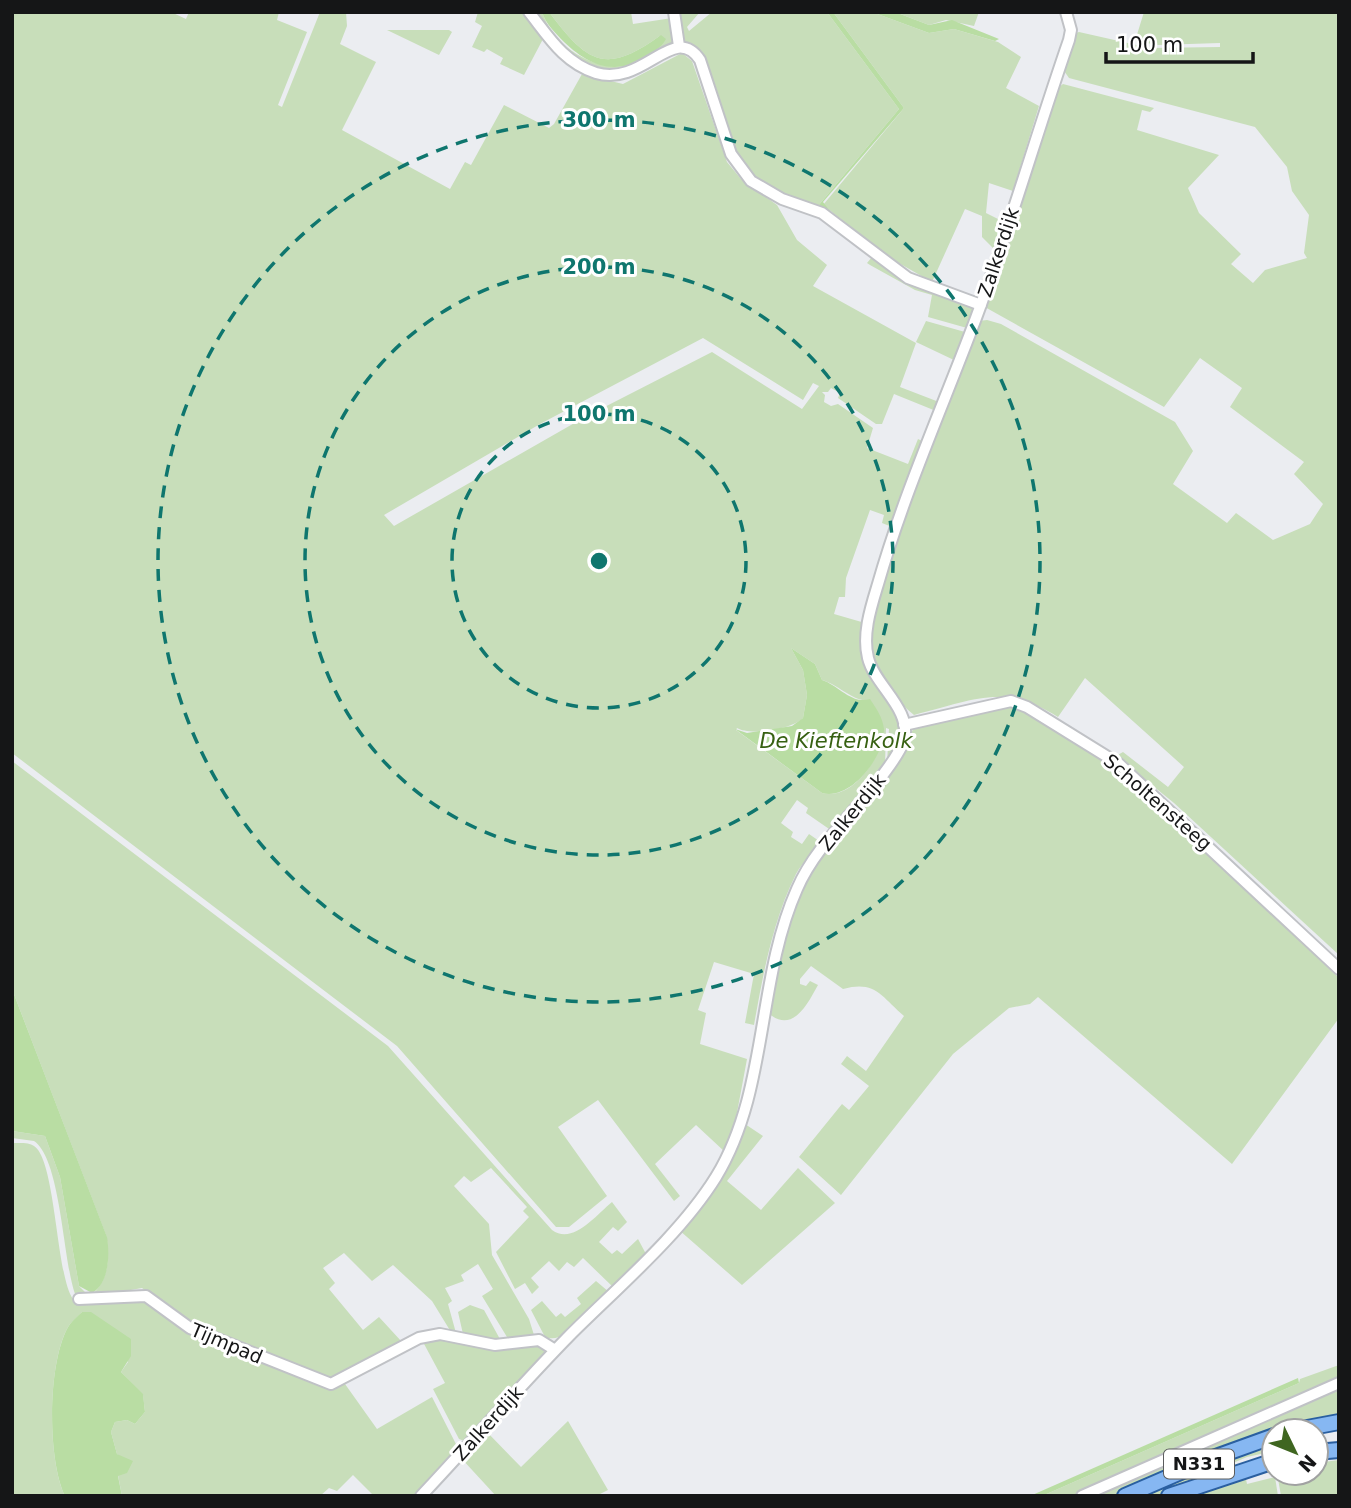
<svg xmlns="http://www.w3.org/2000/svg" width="1351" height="1508" font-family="'DejaVu Sans',sans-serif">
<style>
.green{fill:#c8deba;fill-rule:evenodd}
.water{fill:#b9dda3}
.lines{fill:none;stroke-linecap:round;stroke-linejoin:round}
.minor-casing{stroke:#c0c2c6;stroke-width:14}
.major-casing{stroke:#2a5fa0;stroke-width:18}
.minor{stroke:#fff;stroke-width:10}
.major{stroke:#86b7f2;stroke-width:14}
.ring{fill:none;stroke:#0f766e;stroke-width:3.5;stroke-dasharray:12 9}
.labels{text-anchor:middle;stroke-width:6;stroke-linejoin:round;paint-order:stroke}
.shield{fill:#fff;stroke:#5b5c5d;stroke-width:2}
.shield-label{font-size:18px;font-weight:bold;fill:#151617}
.street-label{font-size:19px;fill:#151617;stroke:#fff}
.water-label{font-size:21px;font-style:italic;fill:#376112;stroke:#fff}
.centre{fill:#0f766e;stroke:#fff;stroke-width:3.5}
.ring-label{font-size:21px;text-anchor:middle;font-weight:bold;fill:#0f766e;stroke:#fff;stroke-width:6;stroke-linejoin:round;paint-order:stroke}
</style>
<rect width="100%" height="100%" fill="#ebedf1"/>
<path class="green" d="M 12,12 L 171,12 L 186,19 L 189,12 L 279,12 L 277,20 L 307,32 L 278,105 L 282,107 L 320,12 L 346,12 L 347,26 L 340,44 L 376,62 L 342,130 L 450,189 L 465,162 L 471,165 L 504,105 L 549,128 L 554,124 L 582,74 L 623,84 L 682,53 L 692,61 L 727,162 L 741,179 L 777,205 L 797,240 L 827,265 L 813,286 L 916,343 L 900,387 L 939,402 L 936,411 L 894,394 L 882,424 L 876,424 L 838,398 L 840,393 L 831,388 L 828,392 L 822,392 L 825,395 L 824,402 L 831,406 L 838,404 L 873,428 L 867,448 L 908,464 L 918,439 L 922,441 L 892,527 L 882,523 L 884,515 L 870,510 L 846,578 L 845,597 L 839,597 L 834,614 L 865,623 L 864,649 L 900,725 L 900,739 L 887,763 L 889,729 L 886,728 L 885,766 L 832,831 L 806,813 L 808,808 L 797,800 L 781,823 L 793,832 L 791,837 L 802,844 L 809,834 L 822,843 C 812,857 804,859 796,874 C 773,920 763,974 754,1025 L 745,1023 L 754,974 L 714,962 L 698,1010 L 706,1013 L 700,1044 L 747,1059 L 736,1118 L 725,1152 L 696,1125 L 655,1164 L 680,1196 L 674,1201 L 598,1100 L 558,1127 L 607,1196 L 569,1227 L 556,1227 L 397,1046 L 12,753 ZM 703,338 L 803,400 L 813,383 L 819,386 L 802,409 L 712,352 L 585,417 L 394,526 L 384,515 L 540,424 ZM 791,648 L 815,664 L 822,680 C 839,685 848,698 867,701 L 884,732 C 880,758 853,801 822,793 L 736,730 L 737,728 C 750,736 793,729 803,718 L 807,695 L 803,670 Z
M 478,12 L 525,12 L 543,39 L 524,75 L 500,64 L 503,58 L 487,49 L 484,52 L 472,47 L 482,26 L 475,22 Z
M 533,12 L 542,12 C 553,45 592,71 627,66 L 661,35 C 606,75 588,64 549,12 L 631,12 L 633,24 L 672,18 L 675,43 C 600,91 586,72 533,12 Z
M 676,12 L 700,12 L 687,27 L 689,31 L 712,12 L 827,12 L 899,109 L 818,206 C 799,199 773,194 757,181 C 720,151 723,51 682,41 Z
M 833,12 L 872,12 L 929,33 L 954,29 L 998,42 L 1021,57 L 1006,88 L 1039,106 L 1013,191 L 989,183 L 986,213 L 1002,221 L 994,249 L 982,237 L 982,216 L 965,209 L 932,282 L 890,258 L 823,205 L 904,108 Z
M 895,12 L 979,12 L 974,26 L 946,20 L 929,25 Z
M 1144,12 L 1339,12 L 1339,955 L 1174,803 L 1116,756 L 1123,752 L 1168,787 L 1184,767 L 1085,678 L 1058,717 C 1004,682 971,701 914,715 C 896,700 873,675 869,650 C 866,629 876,607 881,587 C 906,496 944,409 979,321 L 987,320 L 1001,324 L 1175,422 L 1193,451 L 1173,484 L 1227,523 L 1236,513 L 1273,540 L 1310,524 L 1323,504 L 1294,474 L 1304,462 L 1230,407 L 1242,388 L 1200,358 L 1164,407 L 983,306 L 1055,90 L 1063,84 L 1154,108 L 1150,112 L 1142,110 L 1137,130 L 1219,155 L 1188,188 L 1199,213 L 1241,254 L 1231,264 L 1253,283 L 1265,270 L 1307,258 L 1304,253 L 1309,215 L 1292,191 L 1287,167 L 1255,127 L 1069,78 L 1062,68 L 1076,33 L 1079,32 L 1150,48 L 1220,47 L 1220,43 L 1158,45 L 1135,41 Z
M 387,30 L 449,30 L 452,32 L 439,55 Z
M 872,257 L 973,307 L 975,312 L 967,328 L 928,317 L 932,295 L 915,290 L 870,265 L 867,263 Z
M 926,321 L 965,332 L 966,336 L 956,361 L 916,342 Z
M 1008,705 L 1023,708 L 1142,787 L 1178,826 L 1339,978 L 1339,1018 L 1232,1164 L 1038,997 L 1030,1004 L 1009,1008 L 953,1054 L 841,1195 L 799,1157 L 842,1104 L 849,1110 L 869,1086 L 841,1064 L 847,1056 L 866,1071 L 904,1016 C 881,996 875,980 843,989 L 811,966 L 800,979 L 800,984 L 806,986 L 810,981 L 818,985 C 807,1005 792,1035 767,1012 L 789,919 L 813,864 L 908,741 L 910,733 L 916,727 Z
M 12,761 L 388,1046 L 552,1230 C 573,1245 595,1216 612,1202 L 627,1222 L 618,1231 L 613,1227 L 599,1242 L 612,1254 L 617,1250 L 622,1254 L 638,1239 L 646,1254 L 613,1287 L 583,1258 L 574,1267 L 567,1262 L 559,1271 L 549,1261 L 531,1278 L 539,1287 L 532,1294 L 525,1283 L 515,1289 L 496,1252 L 529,1217 L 523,1211 L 527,1207 L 491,1168 L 471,1182 L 464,1176 L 454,1186 L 489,1224 L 492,1255 L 529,1319 L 534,1335 L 511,1340 L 507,1337 L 482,1296 L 493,1289 L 478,1264 L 461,1275 L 464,1281 L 445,1288 L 452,1301 L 448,1304 L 456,1333 L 451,1332 L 432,1301 L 393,1265 L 372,1281 L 344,1253 L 323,1268 L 335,1283 L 329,1289 L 363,1330 L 379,1317 L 402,1342 L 331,1380 L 193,1325 L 142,1288 L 97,1296 L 75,1294 C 63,1261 61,1159 34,1141 L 12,1138 L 12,1131 L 45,1136 L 60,1177 L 79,1286 L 85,1292 L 95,1292 C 109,1277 110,1253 106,1235 L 12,989 Z
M 745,1124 L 763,1136 L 727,1181 L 761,1210 L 798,1168 L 835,1203 L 742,1285 L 679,1230 Z
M 12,1143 C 19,1143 29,1142 34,1146 C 56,1160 56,1276 73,1299 L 142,1298 L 152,1302 L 184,1330 L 324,1386 L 345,1384 L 377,1429 L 432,1397 L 458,1448 L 413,1496 L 374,1496 L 353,1475 L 337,1491 L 329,1488 L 320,1496 L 122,1496 L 118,1475 L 124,1459 L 117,1454 L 111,1432 L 115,1422 L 127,1420 L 135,1424 L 145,1412 L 143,1395 L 121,1372 L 128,1362 L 82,1312 C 79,1316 73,1320 70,1324 C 47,1357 47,1461 65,1496 L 12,1496 Z
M 596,1281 L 609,1292 C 594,1306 567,1346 545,1337 L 531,1310 L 542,1301 L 556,1317 L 561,1313 L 565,1317 L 581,1304 L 577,1298 Z
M 470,1305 L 484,1310 L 501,1341 L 463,1334 L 458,1312 Z
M 442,1337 L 485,1348 L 536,1343 L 544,1349 L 544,1356 L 467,1442 L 459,1439 L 433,1389 L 445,1383 L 423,1342 Z
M 1339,1365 L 1339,1379 L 1072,1496 L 1042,1496 L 1299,1383 L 1300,1379 Z
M 1339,1387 L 1339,1415 L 1265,1432 L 1113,1496 L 1091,1496 Z
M 568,1421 L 608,1490 L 596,1496 L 496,1496 L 461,1458 L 486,1431 L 521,1467 Z
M 1274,1441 L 1274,1444 L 1268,1446 L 1274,1447 L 1274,1451 L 1247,1457 L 1156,1496 L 1139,1496 Z
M 1339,1460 L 1339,1496 L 1281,1496 L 1277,1473 L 1316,1473 L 1316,1463 Z
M 1275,1477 L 1278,1496 L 1187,1496 L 1246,1479 L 1247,1484 Z"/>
<path class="water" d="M 542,12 L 549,12 C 588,64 606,75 661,35 L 666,39 C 661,48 653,52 645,57 C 613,78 585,63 561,39 C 553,30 546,24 542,12 Z
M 827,12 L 833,12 L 904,108 L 823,202 L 833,215 L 818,206 L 899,109 Z
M 872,12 L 895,12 L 929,25 L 952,20 L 999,39 L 995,41 L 954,29 L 929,33 Z
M 791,648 L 815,664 L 822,680 C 838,685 852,705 870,699 C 876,708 883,718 884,729 C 885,756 851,801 822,793 L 735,729 L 747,733 L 792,726 L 803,718 L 807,695 L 803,670 Z
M 12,989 L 107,1237 C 110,1254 109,1284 92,1293 L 79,1286 L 60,1177 L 45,1136 L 12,1131 Z
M 82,1312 L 91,1312 L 131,1339 L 131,1356 L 121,1372 L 143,1394 L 145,1412 L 135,1424 L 127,1420 L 115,1422 L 111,1432 L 117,1454 L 133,1461 L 127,1473 L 118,1476 L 122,1496 L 65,1496 C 47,1460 47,1358 70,1324 C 73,1320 78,1316 82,1312 Z
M 1298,1378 L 1299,1383 L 1042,1496 L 1030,1496 Z"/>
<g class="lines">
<g class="minor-casing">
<path id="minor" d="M 529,12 C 548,36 564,63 596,73 C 644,87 674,21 700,60 L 731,154 L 751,181 L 782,199 L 822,213 L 908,278 L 981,305
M 674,12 L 679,46
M 904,725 L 1011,701 L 1027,707 L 1119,764 L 1339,969
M 79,1299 L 146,1296 L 190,1328 L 331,1384 L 419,1338 L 440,1334 L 495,1345 L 539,1340 L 555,1350
M 421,1496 C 471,1443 518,1388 569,1336 C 617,1288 680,1235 716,1177 C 769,1090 756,981 797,889 C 816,845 854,814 882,776 C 890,765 900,753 904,740 C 912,709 875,686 868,658 C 862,634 871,607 878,584 C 904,493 943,406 976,318 C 1010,227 1037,132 1069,40 L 1071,30 L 1066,12
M 1082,1496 L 1339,1383"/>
</g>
<g class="major-casing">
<path id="major" d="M 1291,1431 L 1339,1422
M 1316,1452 L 1339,1450
M 1125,1496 L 1213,1458 L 1274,1436
M 1169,1496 L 1274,1461"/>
</g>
<use href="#minor" class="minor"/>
<use href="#major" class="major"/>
</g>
<g class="ring">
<circle cx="599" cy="561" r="147"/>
<circle cx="599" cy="561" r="294"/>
<circle cx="599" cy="561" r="441"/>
</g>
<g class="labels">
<rect class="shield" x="1164" y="1449.5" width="70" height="29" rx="5"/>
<g class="shield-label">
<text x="1199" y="1470">N331</text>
</g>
<g class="street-label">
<text transform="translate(998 252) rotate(-72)" y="7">Zalkerdijk</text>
<text transform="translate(1158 802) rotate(41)" y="7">Scholtensteeg</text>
<text transform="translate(852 812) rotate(-51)" y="7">Zalkerdijk</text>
<text transform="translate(227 1343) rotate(23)" y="7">Tijmpad</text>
<text transform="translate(488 1423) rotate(-48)" y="7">Zalkerdijk</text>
</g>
<g class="water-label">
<text x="836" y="748">De Kieftenkolk</text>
</g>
</g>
<circle cx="599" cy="561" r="10" class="centre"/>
<g class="ring-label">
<text x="599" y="127">300 m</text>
<text x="599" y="274">200 m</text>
<text x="599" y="421">100 m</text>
</g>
<rect width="1351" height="1508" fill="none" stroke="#151617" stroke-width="28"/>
<g transform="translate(1295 1452) rotate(133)"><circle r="33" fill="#ffffff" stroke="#a1a2a2" stroke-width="2"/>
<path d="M0-5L12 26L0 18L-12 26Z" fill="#3f6620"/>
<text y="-10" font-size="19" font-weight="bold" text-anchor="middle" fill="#151617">N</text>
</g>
<path d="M1106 52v10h147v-10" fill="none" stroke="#151617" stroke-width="3.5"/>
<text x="1116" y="52" font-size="21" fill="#151617" stroke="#ffffff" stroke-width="5" paint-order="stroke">100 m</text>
</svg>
